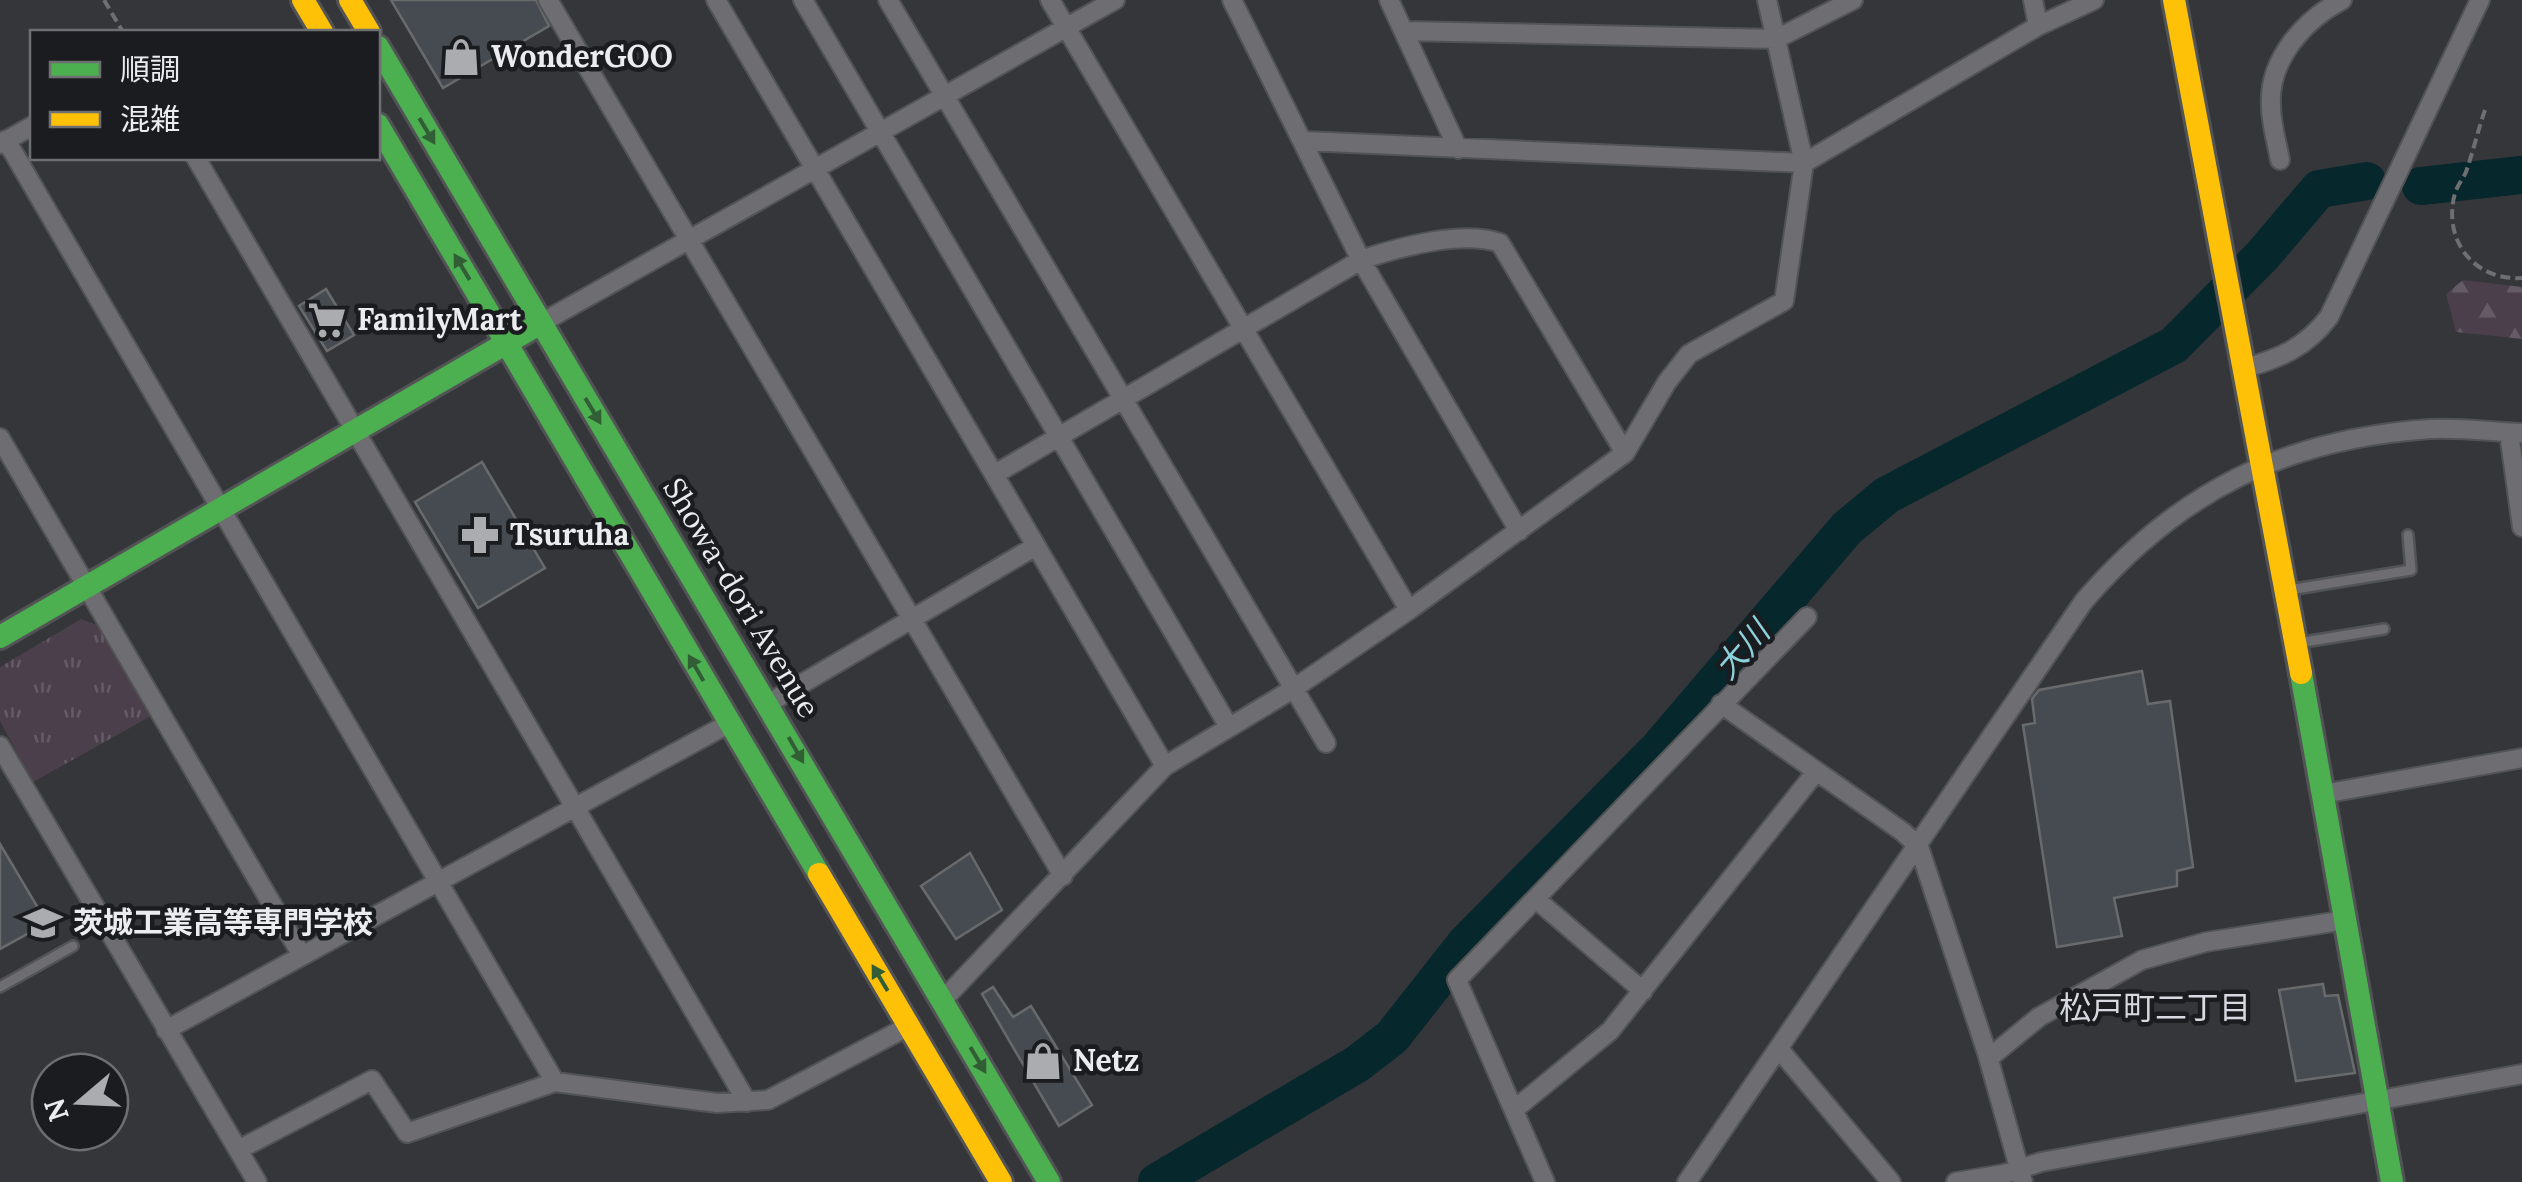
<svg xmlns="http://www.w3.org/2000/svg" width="2522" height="1182" font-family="Lora,'Noto Sans JP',serif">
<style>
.grass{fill:url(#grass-tufts)}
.forest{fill:url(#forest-firs)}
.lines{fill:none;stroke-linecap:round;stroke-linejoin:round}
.river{stroke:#06272c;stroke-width:38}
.building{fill:#454b50;stroke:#686a6c;stroke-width:2.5}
.lane-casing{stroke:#525355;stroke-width:14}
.street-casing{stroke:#525355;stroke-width:22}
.fast-casing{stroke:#525355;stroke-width:28}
.slow-casing{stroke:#525355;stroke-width:28}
.path{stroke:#6f6f72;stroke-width:4;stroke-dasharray:10 5;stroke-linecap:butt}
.lane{stroke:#6e6d71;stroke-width:9}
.street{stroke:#6e6d71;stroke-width:18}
.fast{stroke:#4caf50;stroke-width:22}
.slow{stroke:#ffc107;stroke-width:22}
.oneway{fill:#315e35}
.labels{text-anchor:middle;stroke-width:9;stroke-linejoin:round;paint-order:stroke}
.poi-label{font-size:30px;font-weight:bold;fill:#eaecef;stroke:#1b1c1f;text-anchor:start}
.street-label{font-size:30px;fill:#eaecef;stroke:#1b1c1f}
.water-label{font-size:32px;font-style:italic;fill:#8cd2dd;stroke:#1b1c1f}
.neighbourhood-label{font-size:32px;fill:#d6d9e0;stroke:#1b1c1f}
</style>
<defs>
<pattern id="grass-tufts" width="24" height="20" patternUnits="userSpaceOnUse" patternTransform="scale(2.5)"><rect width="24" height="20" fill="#4b3f4c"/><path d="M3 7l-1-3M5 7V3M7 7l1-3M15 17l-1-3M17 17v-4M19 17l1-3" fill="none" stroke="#655b66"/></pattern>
<pattern id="forest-firs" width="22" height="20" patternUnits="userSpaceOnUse" patternTransform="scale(2.5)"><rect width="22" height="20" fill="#4b3f4c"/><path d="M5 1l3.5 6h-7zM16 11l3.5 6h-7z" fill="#655b66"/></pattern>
</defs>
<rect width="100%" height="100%" fill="#343639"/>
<path class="grass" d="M 81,619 L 97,625 L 151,716 L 33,782 L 0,721 L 0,667 Z"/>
<path class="forest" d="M 2463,280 L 2522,287 L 2522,339 L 2456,332 L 2446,294 Z"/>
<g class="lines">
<path class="river" d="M 2421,186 L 2522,175
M 1157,1182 L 1357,1064 L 1392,1037 L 1466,943 L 1658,749 L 1847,528 L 1887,495 L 2174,345 L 2262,256 L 2319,189 L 2367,181"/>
</g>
<path class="building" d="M 391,0 L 536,0 L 549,26 L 443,88 Z
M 326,289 L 354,335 L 327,351 L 299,306 Z
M 482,462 L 545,568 L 478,608 L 415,502 Z
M 2142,671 L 2148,704 L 2170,701 L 2193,867 L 2177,871 L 2177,886 L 2114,898 L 2122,936 L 2057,947 L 2023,725 L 2035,723 L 2032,699 L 2039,690 Z
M 0,844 L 47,923 L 0,949 Z
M 970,853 L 1002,910 L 956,939 L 921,886 Z
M 2323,984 L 2325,996 L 2338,995 L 2355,1073 L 2296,1081 L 2279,990 Z
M 993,987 L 1013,1017 L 1031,1006 L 1092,1105 L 1059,1126 L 982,994 Z"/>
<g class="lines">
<g class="lane-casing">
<path id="lane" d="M 2289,590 L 2411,570 L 2408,535
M 2298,643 L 2384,629
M 0,987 L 73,946"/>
</g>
<g class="street-casing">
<path id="street" d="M 548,0 L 1063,876
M 716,0 L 1165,766
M 803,0 L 1229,727
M 888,0 L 1326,743
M 1050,0 L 1409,610
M 1232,0 L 1361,260 L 1519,531
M 1389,0 L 1458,149
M 2033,0 L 2038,26
M 1405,31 L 1776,39 L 1853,0
M 6,140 L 555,1082
M 1304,141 L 1804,163 L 2038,26 L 2094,0
M 0,144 L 32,126
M 196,158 L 747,1102
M 2280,160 C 2277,143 2271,124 2271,106 C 2268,60 2304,20 2342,0
M 541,323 L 1115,0
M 2245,368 C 2281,358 2306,347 2329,317 L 2480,0
M 2509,433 L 2522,527
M 0,438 L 301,954
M 995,474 L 1361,260 C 1399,247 1462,230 1500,243 L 1625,453
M 769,703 L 1036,546
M 1721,704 L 1903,832 L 1919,847 L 1987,1053 L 2023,1182
M 0,746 L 257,1182
M 2323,794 L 2522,758
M 1537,900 L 1643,991
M 942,1001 L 1165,766 L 1293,689 L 1409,610 L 1625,453 L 1667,382 L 1689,354 L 1784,301 L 1804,163 L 1767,0
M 166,1030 L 728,724
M 1779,1049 L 1891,1182
M 1989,1058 L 2039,1017 L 2142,960 L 2206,942 L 2346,920
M 1515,1109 L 1610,1031 L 1815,773
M 238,1150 L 372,1080 L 407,1133 L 555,1082 L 717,1103 L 768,1100 L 909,1026
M 1545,1182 L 1457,980 L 1807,617
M 1687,1182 L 2084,601 C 2179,491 2284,439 2430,429 C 2460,427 2492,432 2522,433
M 1956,1182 L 2004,1174 L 2041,1162 L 2522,1074"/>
</g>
<g class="fast-casing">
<path id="fast" d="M 378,47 L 1049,1182
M 378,125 L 819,874
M 0,637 L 541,323
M 2301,673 L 2392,1182"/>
</g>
<g class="slow-casing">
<path id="slow" d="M 303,0 L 322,32
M 350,0 L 369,32
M 2174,0 L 2301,673
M 819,874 L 1001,1182"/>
</g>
<path class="path" d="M 104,0 L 123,32
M 2485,110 C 2478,130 2473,152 2466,172 C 2463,179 2457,186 2455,193 C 2442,240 2474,281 2522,278"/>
<use href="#lane" class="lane"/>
<use href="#street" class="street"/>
<use href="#fast" class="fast"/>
<use href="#slow" class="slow"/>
</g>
<defs><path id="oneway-solid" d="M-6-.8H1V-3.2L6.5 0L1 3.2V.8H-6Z" transform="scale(2.5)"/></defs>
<g class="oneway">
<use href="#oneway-solid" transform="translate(427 131) rotate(59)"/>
<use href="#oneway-solid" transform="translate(462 267) rotate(-121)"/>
<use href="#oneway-solid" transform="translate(593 411) rotate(59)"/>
<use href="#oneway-solid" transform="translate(696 668) rotate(-120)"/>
<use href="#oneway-solid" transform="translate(796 750) rotate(60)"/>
<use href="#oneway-solid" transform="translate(880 978) rotate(-121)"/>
<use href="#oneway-solid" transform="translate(978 1060) rotate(59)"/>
</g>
<defs>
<g id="shop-bare" transform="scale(3)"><path d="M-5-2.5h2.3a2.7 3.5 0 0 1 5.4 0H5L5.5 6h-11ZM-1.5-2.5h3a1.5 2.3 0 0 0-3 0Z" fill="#aaacaf" stroke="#1b1c1f" stroke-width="2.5" paint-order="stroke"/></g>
<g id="supermarket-bare" transform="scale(3)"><path d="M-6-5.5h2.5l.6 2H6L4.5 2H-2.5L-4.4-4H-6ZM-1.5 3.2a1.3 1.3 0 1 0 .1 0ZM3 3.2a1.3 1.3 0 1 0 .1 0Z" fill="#aaacaf" stroke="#1b1c1f" stroke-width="2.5" paint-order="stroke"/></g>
<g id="pharmacy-bare" transform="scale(3)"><path d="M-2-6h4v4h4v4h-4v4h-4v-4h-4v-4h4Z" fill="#aaacaf" stroke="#1b1c1f" stroke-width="2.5" paint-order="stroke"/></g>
<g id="university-bare" transform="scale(3)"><path d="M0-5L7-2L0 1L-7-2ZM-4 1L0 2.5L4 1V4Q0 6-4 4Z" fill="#aaacaf" stroke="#1b1c1f" stroke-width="2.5" paint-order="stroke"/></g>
</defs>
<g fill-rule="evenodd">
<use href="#shop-bare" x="461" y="57"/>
<use href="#supermarket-bare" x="327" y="320"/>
<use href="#pharmacy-bare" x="480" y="535"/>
<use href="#university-bare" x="43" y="923"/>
<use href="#shop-bare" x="1043" y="1061"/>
</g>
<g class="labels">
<g class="poi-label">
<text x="491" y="67">WonderGOO</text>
<text x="357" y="330">FamilyMart</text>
<text x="510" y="545">Tsuruha</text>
<text x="73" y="933">茨城工業高等専門学校</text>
<text x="1073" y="1071">Netz</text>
</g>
<g class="street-label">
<text transform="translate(741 598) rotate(59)" y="10">Showa-dori Avenue</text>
</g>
<g class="water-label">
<text transform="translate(1742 650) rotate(-49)" y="11">大川</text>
</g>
<g class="neighbourhood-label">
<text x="2155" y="1019">松戸町二丁目</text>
</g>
</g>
<rect x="30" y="30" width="350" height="130" fill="#1b1c1f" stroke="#6e6f72" stroke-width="2.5"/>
<rect x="50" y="62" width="50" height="15" fill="#4caf50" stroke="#6e6f72" stroke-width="2.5"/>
<text x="120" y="80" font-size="30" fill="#eaecef">順調</text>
<rect x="50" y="112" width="50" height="15" fill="#ffc107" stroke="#6e6f72" stroke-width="2.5"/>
<text x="120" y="130" font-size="30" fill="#eaecef">混雑</text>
<g transform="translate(80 1102) rotate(251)"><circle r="48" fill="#1b1c1f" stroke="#6e6f72" stroke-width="2.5"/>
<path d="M0-8L18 38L0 25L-18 38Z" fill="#aaacaf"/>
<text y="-15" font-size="28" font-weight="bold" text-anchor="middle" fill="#eaecef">N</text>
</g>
</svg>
